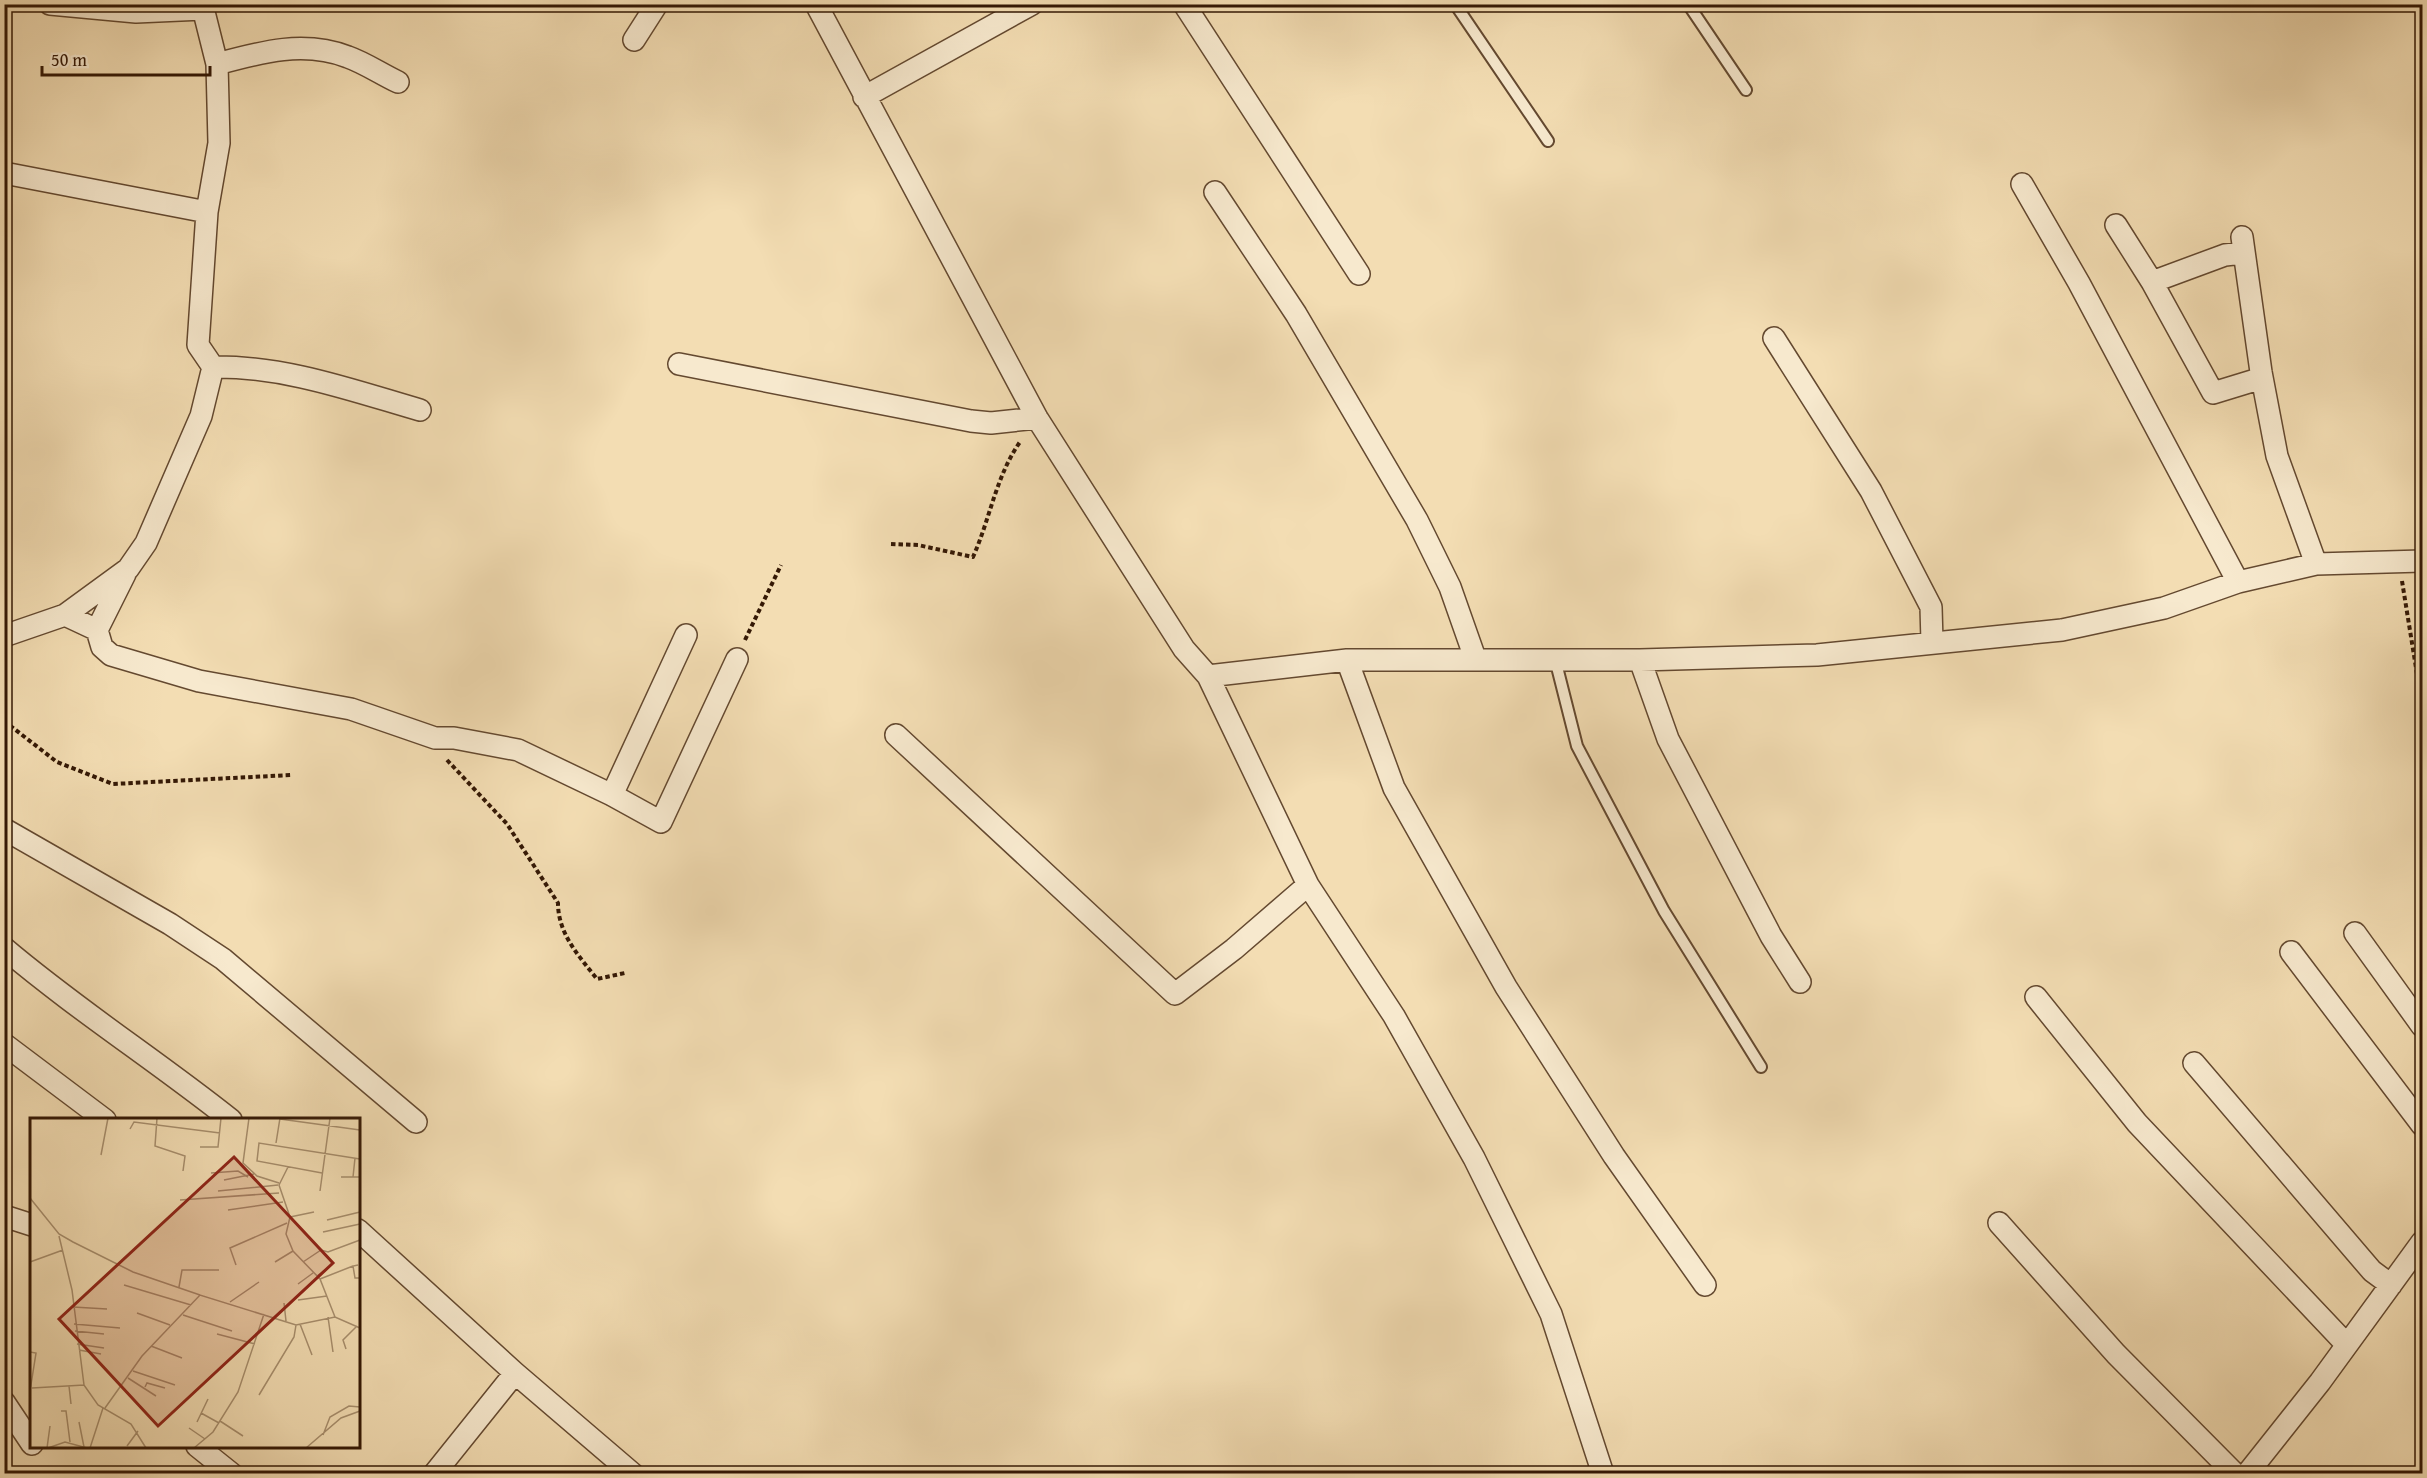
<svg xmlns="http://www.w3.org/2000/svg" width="2427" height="1478" font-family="'Gentium Book Plus',serif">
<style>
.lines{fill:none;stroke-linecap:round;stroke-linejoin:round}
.service-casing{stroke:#644930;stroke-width:14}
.minor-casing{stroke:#644930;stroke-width:24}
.path{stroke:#341805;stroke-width:4;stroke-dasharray:4.5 3;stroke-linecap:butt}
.service{stroke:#f7e9ce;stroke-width:10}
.minor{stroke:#f7e9ce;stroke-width:21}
.inset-road{fill:none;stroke:#a78e6d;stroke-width:1.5}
.view{fill:#8f2418;fill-opacity:0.15;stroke:#8f2418;stroke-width:3}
.inset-edge{fill:none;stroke:#341805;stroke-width:3}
</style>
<rect width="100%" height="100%" fill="#f3ddb3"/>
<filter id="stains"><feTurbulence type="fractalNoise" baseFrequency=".00333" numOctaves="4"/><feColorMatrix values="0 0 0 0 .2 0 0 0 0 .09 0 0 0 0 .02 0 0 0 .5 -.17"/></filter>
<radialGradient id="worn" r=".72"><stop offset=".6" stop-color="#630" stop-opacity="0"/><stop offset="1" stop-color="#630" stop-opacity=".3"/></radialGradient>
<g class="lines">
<g class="service-casing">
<path id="service" d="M 1455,4 L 1548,141
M 1688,4 L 1746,90
M 1555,659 L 1577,746 L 1664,911 L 1761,1067"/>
</g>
<g class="minor-casing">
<path id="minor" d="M 50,4 L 136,12 L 203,9
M 816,4 L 1037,418 L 1184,649 L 1208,676 L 1347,660 L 1640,660 L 1817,655 L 2062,630 L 2164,608 L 2238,582 L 2316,564 L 2422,561
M 1184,4 L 1359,274
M 634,40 L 657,4
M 217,64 C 261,52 304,40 348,57 C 365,63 381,74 398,82
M 864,97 L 1032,4
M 4,173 L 207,212
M 2022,184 L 2079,283 L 2238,582
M 1215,192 L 1296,314 L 1417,520 L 1450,587 L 1475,658
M 2116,225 L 2152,282 L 2213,393 L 2262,378
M 2242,237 L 2261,372 L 2277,456 L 2316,564
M 2152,282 L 2225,255 L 2243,253
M 1774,338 L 1871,491 L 1931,607 L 1932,642
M 679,364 L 971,421 L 991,423 L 1037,418
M 213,367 C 285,366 351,390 420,410
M 65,615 L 97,630 L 102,647 L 111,655 L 199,681 L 351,709 L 435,738 L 454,738 L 518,750 L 612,795 L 661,822 L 737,659
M 97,630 L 125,574
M 4,636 L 65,615 L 128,569 L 146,543 L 201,416 L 213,367 L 198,345 L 207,212 L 219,143 L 217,64 L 202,4
M 1347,660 L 1394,788 L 1506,987 L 1614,1156 L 1705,1285
M 1640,660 L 1668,739 L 1771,936 L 1800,982
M 1208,676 L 1308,885 L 1394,1016 L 1474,1158 L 1551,1314 L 1603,1474
M 896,735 L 1175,994 L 1234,949 L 1308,885
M 612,795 L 686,635
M 4,829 L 170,924 L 223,959 L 416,1122
M 2355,933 L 2422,1026
M 4,948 C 77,1010 157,1061 231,1120
M 2291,952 L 2422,1125
M 2036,997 L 2137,1123 L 2347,1345
M 4,1044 L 105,1120
M 2194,1063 L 2372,1271 L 2391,1285
M 4,1216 L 32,1225
M 1999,1223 L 2116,1354 L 2235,1474
M 358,1230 L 515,1373 L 633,1474
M 4,1402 L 32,1444
M 197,1446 L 232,1474
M 434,1474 L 515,1373
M 2247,1474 L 2320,1382 L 2422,1242"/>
</g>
<path class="path" d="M 891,544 L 918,545 L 973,557 C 990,519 996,476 1020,442
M 2402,581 L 2422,705
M 745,640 L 781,565
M 4,721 L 57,762 L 113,784 L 291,775
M 447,760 L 507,824 L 558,903 C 558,934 579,956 597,979 L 625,973"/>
<use href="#service" class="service"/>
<use href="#minor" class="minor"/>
</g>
<g transform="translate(30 1118)">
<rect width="330" height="330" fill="#f3ddb3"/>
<path class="inset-road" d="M 127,0 L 125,28 L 155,38 L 153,53M 219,0 L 213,45 L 227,58 L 249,65M 250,1 L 330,12M 100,11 L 104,4 L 190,15M 246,25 L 250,0M 170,29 L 188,29 L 191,0M 71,37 L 78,0M 258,49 L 249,67 L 260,99 L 256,116 L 263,133 L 290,161 L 305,199M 181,55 L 208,53 L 218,59M 292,55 L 227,43 L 229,25 L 330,41M 311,59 L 330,59M 323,59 L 325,40M 194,62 L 224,56M 188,73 L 248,67M 290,73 L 300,0M 0,80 L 29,116 L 43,124 L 103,154 L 170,177M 150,82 L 249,75M 198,92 L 253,84M 260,99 L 284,94M 297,102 L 330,94M 293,114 L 330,106M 29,118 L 42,172 L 54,267M 0,144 L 33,132M 245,144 L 263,133M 273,144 L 291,132 L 298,134 L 330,122M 206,147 L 200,130 L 257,105M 328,147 L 323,148 L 325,160 L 330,160M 287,158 L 303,146M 290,161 L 323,148M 268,166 L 283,155M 94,167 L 161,187M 149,169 L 152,152 L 189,152M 268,182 L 297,178M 200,184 L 229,164M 254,185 L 256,203M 43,189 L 77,191M 107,195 L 140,207M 153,197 L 202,213M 298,199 L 303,234M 44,206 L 90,210M 270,206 L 282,237M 45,213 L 74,216M 187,216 L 225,226M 47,226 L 74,230M 121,228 L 152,240M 316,231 L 313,222 L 327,208M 49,232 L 71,236M 103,253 L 145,267M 98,260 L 126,278M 39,268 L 41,286M 115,269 L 117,265 L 135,270M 2,270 L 54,267 L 68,287 L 101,306 L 116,330M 0,273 L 6,235 L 0,234M 229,277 L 264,219 L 266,207M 75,290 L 112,238 L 170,177 L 266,207 L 305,199 L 330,210M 31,293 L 36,293 L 40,324M 171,295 L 189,305M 190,303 L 213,318M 49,304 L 54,329M 167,304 L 178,281M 159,310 L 175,321M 293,317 L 300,299 L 319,288 L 330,289M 97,328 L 108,313M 17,330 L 20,308M 18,330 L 35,324 L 57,330M 60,330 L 73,290M 164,330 L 183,314 L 208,274 L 234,196M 276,330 L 311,300 L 330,293"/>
<path class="view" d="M 204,39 L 303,145 L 128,308 L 29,201 Z"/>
<rect width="330" height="330" class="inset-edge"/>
</g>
<rect width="2427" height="1478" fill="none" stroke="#f3ddb3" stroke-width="24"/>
<rect x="6" y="6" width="2415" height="1466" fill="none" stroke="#341805" stroke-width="3"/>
<rect x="12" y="12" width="2403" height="1454" fill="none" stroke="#341805" stroke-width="1.5"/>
<path d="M42 66v9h168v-9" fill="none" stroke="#341805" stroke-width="3"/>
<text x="51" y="66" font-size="18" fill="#341805" stroke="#f7e9ce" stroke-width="4.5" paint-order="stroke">50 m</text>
<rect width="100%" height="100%" filter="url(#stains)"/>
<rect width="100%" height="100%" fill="url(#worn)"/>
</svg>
